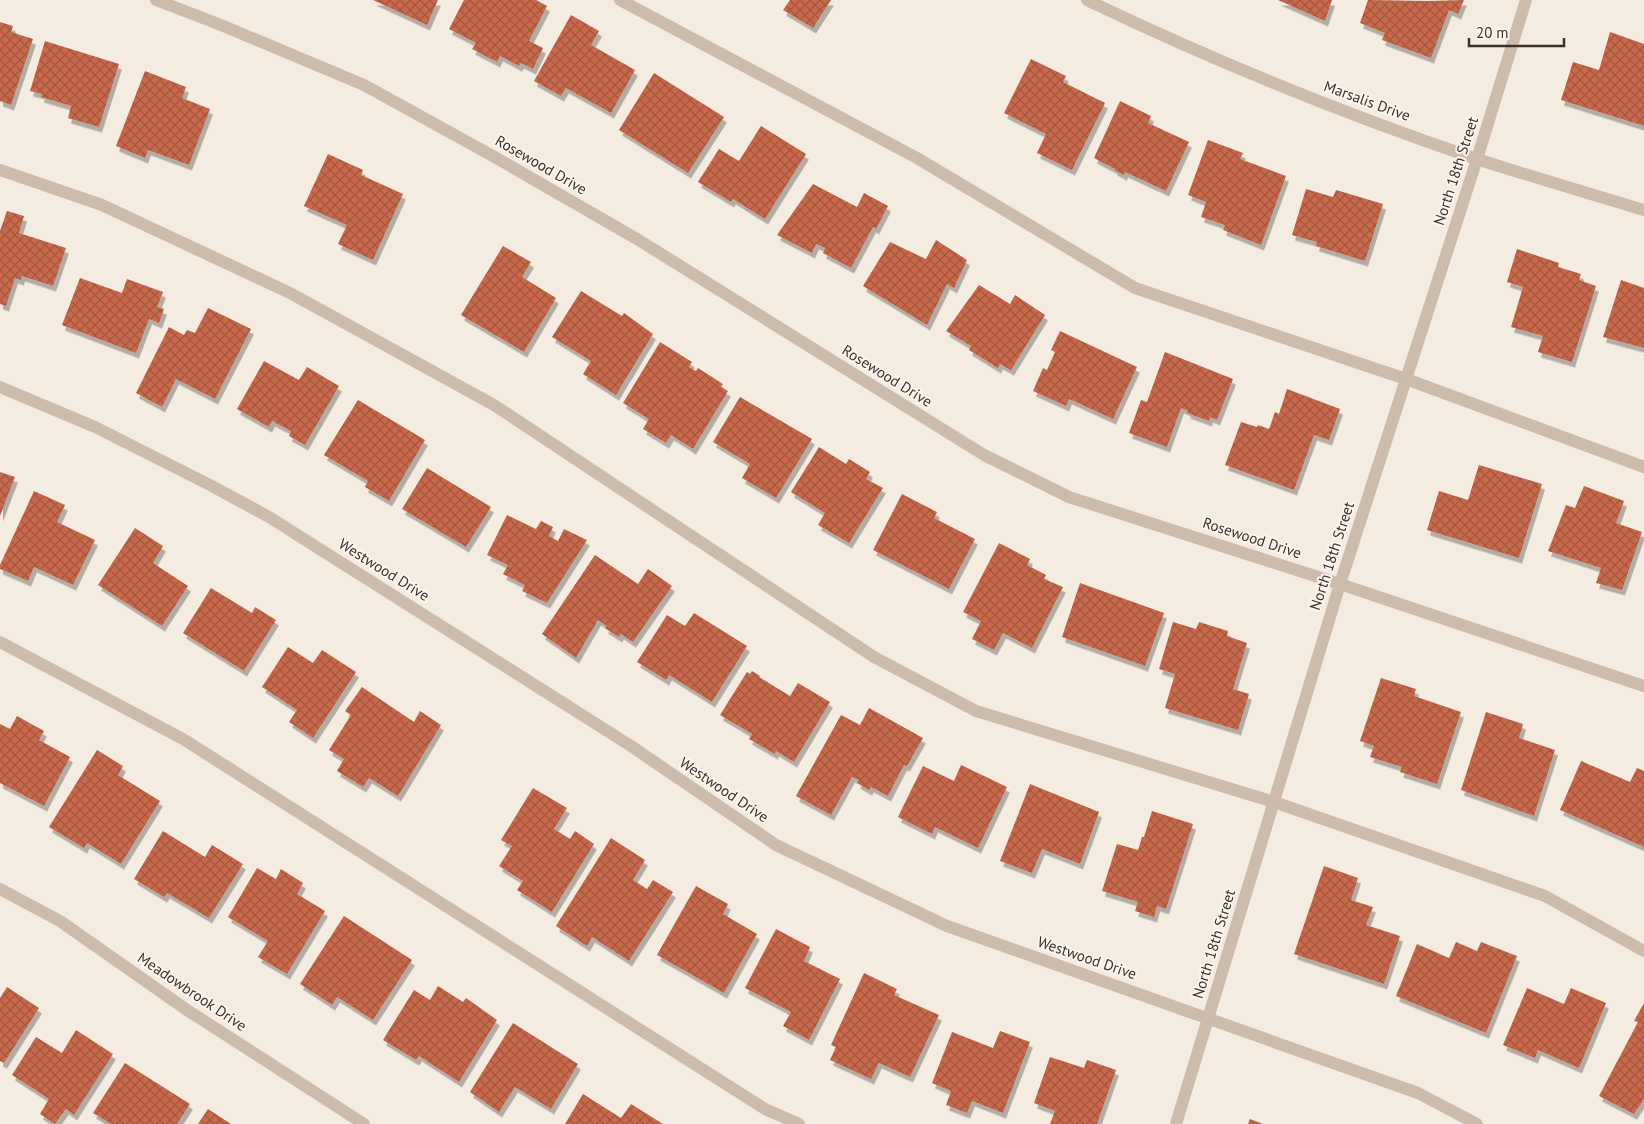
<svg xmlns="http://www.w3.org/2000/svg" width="1644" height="1124" font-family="'PT Sans',sans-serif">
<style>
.building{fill:url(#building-cross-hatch);filter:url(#shadow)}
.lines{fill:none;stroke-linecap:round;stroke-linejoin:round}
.service{stroke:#cdbbac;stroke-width:12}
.minor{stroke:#cdbbac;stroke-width:12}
.tertiary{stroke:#cdbbac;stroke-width:12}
.labels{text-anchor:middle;stroke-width:4;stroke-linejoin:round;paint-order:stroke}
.street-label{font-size:15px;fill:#3b302b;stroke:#fbf5ee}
</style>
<defs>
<pattern id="building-cross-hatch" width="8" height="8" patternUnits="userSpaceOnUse" patternTransform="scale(1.25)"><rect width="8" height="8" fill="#c8694b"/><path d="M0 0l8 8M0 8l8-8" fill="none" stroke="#a4573f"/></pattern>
<filter id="shadow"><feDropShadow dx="3" dy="5.5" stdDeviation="0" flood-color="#0004"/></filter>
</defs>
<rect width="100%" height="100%" fill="#f4ebe1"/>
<path class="building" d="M 373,0 L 438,0 L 427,25 Z
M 464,0 L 536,0 L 547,6 L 529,41 L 543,48 L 533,69 L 521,63 L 519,66 L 500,56 L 497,62 L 472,49 L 476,43 L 449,29 Z
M 790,0 L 831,0 L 813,28 L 783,10 Z
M 1278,0 L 1332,0 L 1325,21 Z
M 1368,0 L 1428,1 L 1464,0 L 1458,14 L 1449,10 L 1431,58 L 1382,40 L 1385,33 L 1360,23 Z
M 571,15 L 599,31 L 591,45 L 635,70 L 611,113 L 566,88 L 561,96 L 534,81 Z
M 0,22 L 13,26 L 11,32 L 33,39 L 11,105 L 0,101 Z
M 1610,32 L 1644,44 L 1644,126 L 1561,100 L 1573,62 L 1599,70 Z
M 45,41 L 119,64 L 99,127 L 68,118 L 71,106 L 41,97 L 42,94 L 30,91 Z
M 1031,59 L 1066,76 L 1063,82 L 1105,103 L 1072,170 L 1037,153 L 1046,134 L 1004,113 Z
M 145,71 L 186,87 L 182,98 L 210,109 L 189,165 L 148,150 L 145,158 L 116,146 Z
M 654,73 L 724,117 L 688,173 L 619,130 Z
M 1120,101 L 1151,116 L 1148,123 L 1189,142 L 1166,191 L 1125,172 L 1124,175 L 1114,170 L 1115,169 L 1094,158 Z
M 761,126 L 806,154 L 765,219 L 733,199 L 731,202 L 698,182 L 719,149 L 739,161 Z
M 1208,140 L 1243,153 L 1240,159 L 1286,176 L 1261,245 L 1223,230 L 1225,225 L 1201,217 L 1206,202 L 1188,195 Z
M 328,154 L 363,170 L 361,175 L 403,194 L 373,260 L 338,244 L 347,225 L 304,206 Z
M 813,184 L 857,207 L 864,193 L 888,206 L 876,229 L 873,227 L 851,268 L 823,253 L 825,248 L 816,244 L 812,253 L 777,235 Z
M 1306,189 L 1333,197 L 1336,190 L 1383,204 L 1365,261 L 1316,246 L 1317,242 L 1292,235 Z
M 7,211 L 24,216 L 19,233 L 66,248 L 53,286 L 22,276 L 21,280 L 15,278 L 6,306 L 0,304 L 0,231 Z
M 936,240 L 967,260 L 954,288 L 947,284 L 927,325 L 863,286 L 890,242 L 926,259 Z
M 503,246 L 531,262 L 522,277 L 556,298 L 524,352 L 461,315 Z
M 1517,249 L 1559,263 L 1558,267 L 1581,274 L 1579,280 L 1596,286 L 1572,362 L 1538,352 L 1543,336 L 1511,327 L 1523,287 L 1507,282 Z
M 80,278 L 122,293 L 127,279 L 163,292 L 157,307 L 164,309 L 159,323 L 149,319 L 136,353 L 62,325 Z
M 1621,280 L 1644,288 L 1644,348 L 1603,337 Z
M 979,285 L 1010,304 L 1015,295 L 1045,315 L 1011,370 L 1000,364 L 998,368 L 969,350 L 971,346 L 946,331 Z
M 581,291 L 622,316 L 624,313 L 653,334 L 616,395 L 583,374 L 591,361 L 552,337 Z
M 208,308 L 251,329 L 215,399 L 176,379 L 162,407 L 136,393 L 169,327 L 184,335 L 187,330 L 195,333 Z
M 1060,331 L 1137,367 L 1113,419 L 1069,399 L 1066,406 L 1033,391 L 1043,368 L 1047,370 L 1055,352 L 1051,350 Z
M 660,342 L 692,362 L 689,367 L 696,371 L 698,368 L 723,384 L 721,387 L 728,391 L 693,449 L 671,435 L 666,443 L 643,429 L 649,419 L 623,403 Z
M 1165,352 L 1233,379 L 1217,420 L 1210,417 L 1209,421 L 1187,413 L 1188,411 L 1181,408 L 1167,447 L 1129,433 L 1141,400 L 1147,402 Z
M 264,361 L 299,380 L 307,367 L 339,386 L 305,445 L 289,436 L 291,431 L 272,421 L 269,427 L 237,409 Z
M 1287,389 L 1340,409 L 1329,440 L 1314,435 L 1294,490 L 1225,465 L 1241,422 L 1257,427 L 1258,425 L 1269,429 L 1275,412 L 1279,414 Z
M 740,397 L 812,439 L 776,498 L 742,478 L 750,464 L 713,442 Z
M 358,400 L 425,440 L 389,501 L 365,487 L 368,481 L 324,455 Z
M 819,447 L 846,464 L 849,459 L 870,472 L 866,479 L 883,488 L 849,543 L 818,525 L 825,513 L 791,492 Z
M 1479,465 L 1542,484 L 1519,558 L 1427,530 L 1439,491 L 1468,500 Z
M 427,468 L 491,507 L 466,547 L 402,509 Z
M 0,472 L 15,477 L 0,516 Z
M 1584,486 L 1624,501 L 1616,523 L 1642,532 L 1622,590 L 1596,583 L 1601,568 L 1548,551 L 1566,505 L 1575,508 Z
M 34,491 L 65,505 L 57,522 L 95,540 L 73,585 L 34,567 L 28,581 L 0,569 L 0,565 Z
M 902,494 L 937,512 L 934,518 L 975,539 L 949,589 L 873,550 Z
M 507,515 L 536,529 L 541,521 L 553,527 L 549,536 L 558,541 L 564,529 L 587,540 L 547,603 L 522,591 L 525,585 L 503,574 L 508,565 L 487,555 Z
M 135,528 L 163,546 L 153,563 L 188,586 L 162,626 L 98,585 Z
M 999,543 L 1030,559 L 1027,565 L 1046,575 L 1044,579 L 1063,587 L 1032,648 L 1003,633 L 994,650 L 972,639 L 981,621 L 963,612 Z
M 595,555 L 638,584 L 648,569 L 672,586 L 633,642 L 621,634 L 619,637 L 605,628 L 607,626 L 598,620 L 576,658 L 542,634 Z
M 1080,583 L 1164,613 L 1145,666 L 1062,637 Z
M 211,588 L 252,613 L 255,607 L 276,620 L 244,671 L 183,633 Z
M 694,613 L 747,646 L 712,702 L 669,675 L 666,680 L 637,662 L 667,615 L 685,626 Z
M 1173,622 L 1196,629 L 1199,622 L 1228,631 L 1227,636 L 1247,643 L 1233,689 L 1249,694 L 1238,730 L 1165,708 L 1175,674 L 1159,669 Z
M 288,647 L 313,663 L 322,650 L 356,672 L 313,738 L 289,722 L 297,710 L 262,687 Z
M 752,671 L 760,676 L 759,677 L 790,696 L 798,683 L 830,702 L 794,762 L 776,751 L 775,754 L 749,739 L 752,734 L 720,715 L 747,672 L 750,674 Z
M 1381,678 L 1416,689 L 1414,696 L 1461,712 L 1437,784 L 1400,772 L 1402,767 L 1370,757 L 1374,746 L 1360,741 Z
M 362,687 L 414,722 L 420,711 L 441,725 L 398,796 L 369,778 L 363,787 L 337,771 L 344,759 L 329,750 L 351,715 L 345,711 Z
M 869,708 L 923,738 L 907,766 L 904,765 L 888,796 L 871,787 L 869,790 L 857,783 L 859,780 L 852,777 L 831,815 L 796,796 L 841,715 L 860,725 Z
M 1486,712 L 1523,724 L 1519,738 L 1555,750 L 1534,816 L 1461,790 Z
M 17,716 L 44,731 L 39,740 L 70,757 L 44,806 L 0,783 L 0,724 L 10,729 Z
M 97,750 L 123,766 L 118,775 L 160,801 L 121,864 L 87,843 L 84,848 L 49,827 Z
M 1581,761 L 1630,782 L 1637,768 L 1644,771 L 1644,847 L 1560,810 Z
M 961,765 L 1007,787 L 978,848 L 935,827 L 932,834 L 898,817 L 923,766 L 954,781 Z
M 1030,784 L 1099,812 L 1080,864 L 1042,849 L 1032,873 L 1000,861 Z
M 533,788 L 567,808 L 554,829 L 570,839 L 575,831 L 594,844 L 552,912 L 517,890 L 523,881 L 499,866 L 512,846 L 501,840 Z
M 1152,811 L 1193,824 L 1166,909 L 1157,906 L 1154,917 L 1135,911 L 1138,902 L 1102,891 L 1117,844 L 1138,850 L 1142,837 L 1144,837 Z
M 163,831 L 205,857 L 212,845 L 243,864 L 209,918 L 167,893 L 164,897 L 134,879 Z
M 611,838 L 645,860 L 633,880 L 647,889 L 653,880 L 673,892 L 629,961 L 592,937 L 587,946 L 556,926 Z
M 1324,866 L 1358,878 L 1351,900 L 1373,907 L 1366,925 L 1400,936 L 1384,984 L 1294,954 Z
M 257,868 L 276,879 L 281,869 L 303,883 L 297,894 L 325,911 L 287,974 L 258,957 L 268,941 L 228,917 Z
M 696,886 L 728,904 L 723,914 L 757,934 L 724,993 L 657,955 Z
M 344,916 L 412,960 L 373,1020 L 337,997 L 332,1005 L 300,984 Z
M 776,929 L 810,947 L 804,961 L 840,979 L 809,1040 L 783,1026 L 791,1012 L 745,988 Z
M 1456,942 L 1477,951 L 1481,942 L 1517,956 L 1486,1033 L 1396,996 L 1417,944 L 1449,958 Z
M 864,973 L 897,989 L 894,995 L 939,1015 L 910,1077 L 879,1063 L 871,1079 L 830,1060 L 836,1047 L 831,1045 Z
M 438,986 L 463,1002 L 466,998 L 497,1020 L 459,1082 L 419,1056 L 416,1060 L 383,1040 L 414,990 L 430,1000 Z
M 7,987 L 39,1008 L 4,1063 L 0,1061 L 0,998 Z
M 1527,988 L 1564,1004 L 1571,988 L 1606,1003 L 1579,1068 L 1538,1050 L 1535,1058 L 1503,1045 Z
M 1644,1003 L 1644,1099 L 1634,1114 L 1599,1096 L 1638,1022 L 1634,1021 Z
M 513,1023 L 578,1064 L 551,1109 L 515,1087 L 499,1112 L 470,1092 Z
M 76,1030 L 113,1054 L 74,1115 L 66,1109 L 55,1124 L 40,1114 L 49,1099 L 12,1075 L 36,1037 L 62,1053 Z
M 1000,1031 L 1030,1042 L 1003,1113 L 972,1101 L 967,1113 L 946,1105 L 951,1091 L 932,1083 L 952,1032 L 993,1048 Z
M 1050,1057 L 1084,1068 L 1087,1060 L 1116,1070 L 1097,1124 L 1050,1124 L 1055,1111 L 1034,1103 Z
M 125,1063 L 190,1104 L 177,1124 L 111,1124 L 93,1113 Z
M 583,1094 L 621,1118 L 631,1104 L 663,1124 L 565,1124 Z
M 208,1109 L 231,1124 L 198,1124 Z
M 1250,1119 L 1263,1124 L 1248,1124 Z"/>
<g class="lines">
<path class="service" d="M 620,0 L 917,158 L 1135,288 L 1406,379 L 1644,467
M 0,170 L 102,205 L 290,293 L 494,405 L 874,657 L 976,711 L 1274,802 L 1545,896 L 1644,951
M 0,642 L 183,739 L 765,1109 L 799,1124"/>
<path class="minor" d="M 156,0 L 221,25 L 364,85 L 491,155 L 637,239 L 984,455 L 1069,497 L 1340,584 L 1644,686
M 1087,0 C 1214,61 1344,114 1477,159 C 1532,177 1588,193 1644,210
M 0,387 L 95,427 L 210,485 L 269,517 L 631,746 L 776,845 L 947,926 L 1418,1093 L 1477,1124
M 0,889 L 60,921 L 187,1010 L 364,1124"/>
<path class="tertiary" d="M 1176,1124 L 1340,584 L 1477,159 L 1526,0"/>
</g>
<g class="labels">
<g class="street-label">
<text transform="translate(1367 101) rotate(20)" y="5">Marsalis Drive</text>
<text transform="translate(541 165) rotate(30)" y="5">Rosewood Drive</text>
<text transform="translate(1456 171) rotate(-72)" y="5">North 18th Street</text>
<text transform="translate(887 376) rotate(32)" y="5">Rosewood Drive</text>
<text transform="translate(1252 538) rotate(18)" y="5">Rosewood Drive</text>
<text transform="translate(1332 556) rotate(-72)" y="5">North 18th Street</text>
<text transform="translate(384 570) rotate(32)" y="5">Westwood Drive</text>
<text transform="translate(724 790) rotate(34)" y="5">Westwood Drive</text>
<text transform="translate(1214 944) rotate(-73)" y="5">North 18th Street</text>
<text transform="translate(1087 958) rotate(19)" y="5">Westwood Drive</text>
<text transform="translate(192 992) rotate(34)" y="5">Meadowbrook Drive</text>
</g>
</g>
<path d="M1469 38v8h95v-8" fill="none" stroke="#3b302b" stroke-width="2.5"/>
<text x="1476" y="38" font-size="15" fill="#3b302b" stroke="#fbf5ee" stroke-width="4" paint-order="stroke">20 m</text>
</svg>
